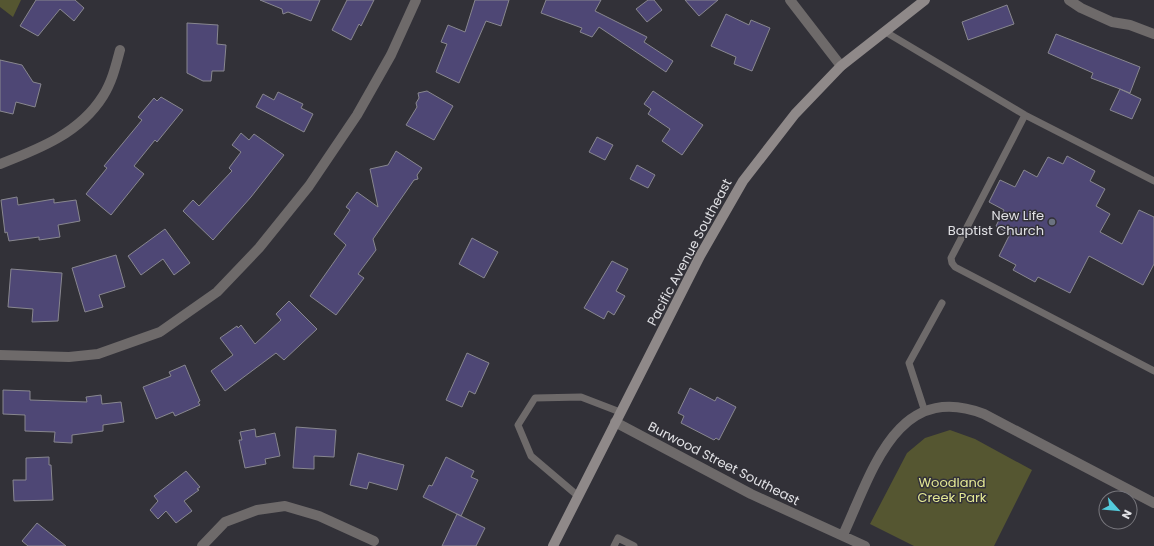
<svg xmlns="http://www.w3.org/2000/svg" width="1154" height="546" font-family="Poppins,sans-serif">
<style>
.green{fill:#555631}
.building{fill:#4e4775;stroke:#88878f}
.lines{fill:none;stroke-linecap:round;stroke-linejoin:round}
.service{stroke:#6e6a6a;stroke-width:7}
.minor{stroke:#6e6a6a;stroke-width:10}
.secondary{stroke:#8f8989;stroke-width:10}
.worship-dot{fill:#6b7280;stroke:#323138;stroke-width:1.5}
.labels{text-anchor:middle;stroke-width:3;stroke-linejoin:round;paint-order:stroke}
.poi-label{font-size:13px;fill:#e1e1e5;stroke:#323138;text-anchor:end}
.street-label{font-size:13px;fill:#e1e1e5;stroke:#323138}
.park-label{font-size:13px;fill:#e4e894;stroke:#323138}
</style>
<rect width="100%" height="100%" fill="#323138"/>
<path class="green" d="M 0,0 L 21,0 L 13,17 L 0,7 Z
M 950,430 L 975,439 L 1032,470 L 994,546 L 914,546 L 870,524 L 907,453 L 925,438 Z"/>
<path class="building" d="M 36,0 L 75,0 L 84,8 L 74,21 L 60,9 L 38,36 L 20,26 Z
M 260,0 L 320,0 L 311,21 L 288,12 L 283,14 L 282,9 Z
M 347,0 L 374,0 L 361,26 L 359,24 L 351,40 L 332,30 Z
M 475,0 L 509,0 L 501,26 L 486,21 L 459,83 L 436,72 L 447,44 L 441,42 L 448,25 L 465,32 Z
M 546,0 L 601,0 L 595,11 L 647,37 L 644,42 L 673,61 L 666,72 L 599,27 L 592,37 L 580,32 L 582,28 L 541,13 Z
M 648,0 L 654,0 L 662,10 L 647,22 L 636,9 Z
M 685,0 L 718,0 L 699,16 Z
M 1007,5 L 1014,24 L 968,40 L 962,22 Z
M 726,14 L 749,25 L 751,20 L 770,28 L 752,71 L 734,64 L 736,57 L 711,46 Z
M 187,23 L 218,25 L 217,44 L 226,45 L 224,71 L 212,71 L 211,81 L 203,81 L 187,73 Z
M 1056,34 L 1140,67 L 1130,93 L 1120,89 L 1141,99 L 1132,119 L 1110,110 L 1120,89 L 1091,78 L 1093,73 L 1048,53 Z
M 0,60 L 22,65 L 33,82 L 41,84 L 35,107 L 16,102 L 13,114 L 0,111 Z
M 427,91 L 453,106 L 434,140 L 406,125 L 417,107 L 416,103 L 419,98 L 418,93 Z
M 653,91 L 703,125 L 682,155 L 662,141 L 670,129 L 648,114 L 651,109 L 644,104 Z
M 278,92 L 303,104 L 301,108 L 313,114 L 304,132 L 256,107 L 263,94 L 274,100 Z
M 161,97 L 183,110 L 157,142 L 155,140 L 134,166 L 144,174 L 111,215 L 86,194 L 107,168 L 104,166 L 142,120 L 138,117 L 154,98 L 157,101 Z
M 241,133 L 249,140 L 254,134 L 284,155 L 251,197 L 213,240 L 183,211 L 193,200 L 199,206 L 232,171 L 229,168 L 241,152 L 232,145 Z
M 597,137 L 613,145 L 605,160 L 589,152 Z
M 396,151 L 422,168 L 417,175 L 418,179 L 414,180 L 373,239 L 376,250 L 358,274 L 364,278 L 336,315 L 310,296 L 346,245 L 334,234 L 350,210 L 346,207 L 357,192 L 378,207 L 370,169 L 388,165 Z
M 1067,156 L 1095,171 L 1090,181 L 1105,189 L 1096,206 L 1110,214 L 1100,232 L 1122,244 L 1139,210 L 1154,217 L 1154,264 L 1143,285 L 1089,256 L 1070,293 L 1038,277 L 1035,282 L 1013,270 L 1016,265 L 999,256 L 1010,234 L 996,226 L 1004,210 L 989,202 L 1000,180 L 1015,187 L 1024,170 L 1037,177 L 1048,157 L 1063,164 Z
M 637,165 L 655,175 L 648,188 L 630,179 Z
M 17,197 L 18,205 L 54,199 L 54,203 L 76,200 L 80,221 L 58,225 L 60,237 L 39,240 L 39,237 L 9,241 L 7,232 L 5,233 L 1,200 Z
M 165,229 L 190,263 L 174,275 L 163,259 L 141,275 L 128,256 Z
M 472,238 L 498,252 L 484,278 L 459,264 Z
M 116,255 L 125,287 L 99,295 L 103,307 L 85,312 L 72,268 Z
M 612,261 L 628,269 L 616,291 L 625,296 L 614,315 L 608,311 L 604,319 L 584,308 Z
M 11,269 L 62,273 L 58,321 L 32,322 L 33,309 L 8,307 Z
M 289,301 L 317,329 L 284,360 L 276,353 L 225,391 L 211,371 L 233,355 L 220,338 L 237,326 L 238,328 L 241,325 L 255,344 L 281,320 L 276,314 Z
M 467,353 L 489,363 L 475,394 L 469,391 L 462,407 L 446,400 Z
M 185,365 L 200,401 L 198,402 L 200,405 L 175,416 L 173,412 L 156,419 L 143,387 L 171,376 L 169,372 Z
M 690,388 L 715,401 L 717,397 L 736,407 L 719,440 L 716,438 L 714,440 L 681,423 L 684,416 L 678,413 Z
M 3,390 L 30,391 L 30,400 L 87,402 L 86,397 L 101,395 L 102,404 L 121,402 L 124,422 L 103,425 L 103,431 L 72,435 L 72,443 L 54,442 L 55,432 L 25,431 L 25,415 L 3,414 Z
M 296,427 L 336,430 L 334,457 L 314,456 L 314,469 L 293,468 Z
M 255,429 L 256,437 L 275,433 L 280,456 L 265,459 L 266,464 L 245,468 L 239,440 L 242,440 L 240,432 Z
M 358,453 L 404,465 L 397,490 L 369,482 L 367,489 L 350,485 Z
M 49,457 L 49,465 L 51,465 L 53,500 L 14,501 L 13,480 L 26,480 L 26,458 Z
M 446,457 L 474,471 L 471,477 L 478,480 L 461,516 L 423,497 L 429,485 L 432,486 Z
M 186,471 L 200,487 L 197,489 L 199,490 L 184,501 L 192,511 L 176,523 L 166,511 L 158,519 L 150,510 L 158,501 L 154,496 Z
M 457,514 L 485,528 L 476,546 L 442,546 Z
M 37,523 L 66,546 L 28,546 L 22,541 Z"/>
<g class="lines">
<path class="service" d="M 884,31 L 1025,115 L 1154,181
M 1025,115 L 951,258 L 952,263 L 955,267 L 1154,371
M 925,412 L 909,363 L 942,303
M 578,496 L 531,456 L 518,425 L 535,398 L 581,397 L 620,412
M 614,546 L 618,538 L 634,546"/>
<path class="minor" d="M 790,0 L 841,66
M 1069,0 L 1081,8 L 1112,22 L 1130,25 L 1154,34
M 0,164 C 39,149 80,133 103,96 C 112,82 116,65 120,50
M 0,355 L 69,357 L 98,354 L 160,332 L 217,292 L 259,248 L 309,186 L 357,115 L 391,55 L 416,0
M 615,422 L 751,494 L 865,546
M 843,535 C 872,473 896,380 984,414 L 1154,503
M 202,546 L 225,522 L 257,510 L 285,506 L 319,516 L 374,541"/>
<path class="secondary" d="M 553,546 L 700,256 L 743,181 L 795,114 L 841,66 L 925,0"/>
</g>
<circle class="worship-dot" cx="1052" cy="222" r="4"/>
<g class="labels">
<g class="poi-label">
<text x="1044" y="220">New Life<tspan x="1044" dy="15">Baptist Church</tspan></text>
</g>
<g class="street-label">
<text transform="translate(689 252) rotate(-62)" y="5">Pacific Avenue Southeast</text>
<text transform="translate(724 463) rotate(27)" y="5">Burwood Street Southeast</text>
</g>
<g class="park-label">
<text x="952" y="487">Woodland<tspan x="952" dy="15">Creek Park</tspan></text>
</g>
</g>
<g transform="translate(1118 510) rotate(117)"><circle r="19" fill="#323138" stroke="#78777d"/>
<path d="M0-3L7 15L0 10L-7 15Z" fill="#53cbdb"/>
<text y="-6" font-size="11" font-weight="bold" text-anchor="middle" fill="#e1e1e5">N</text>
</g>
</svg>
